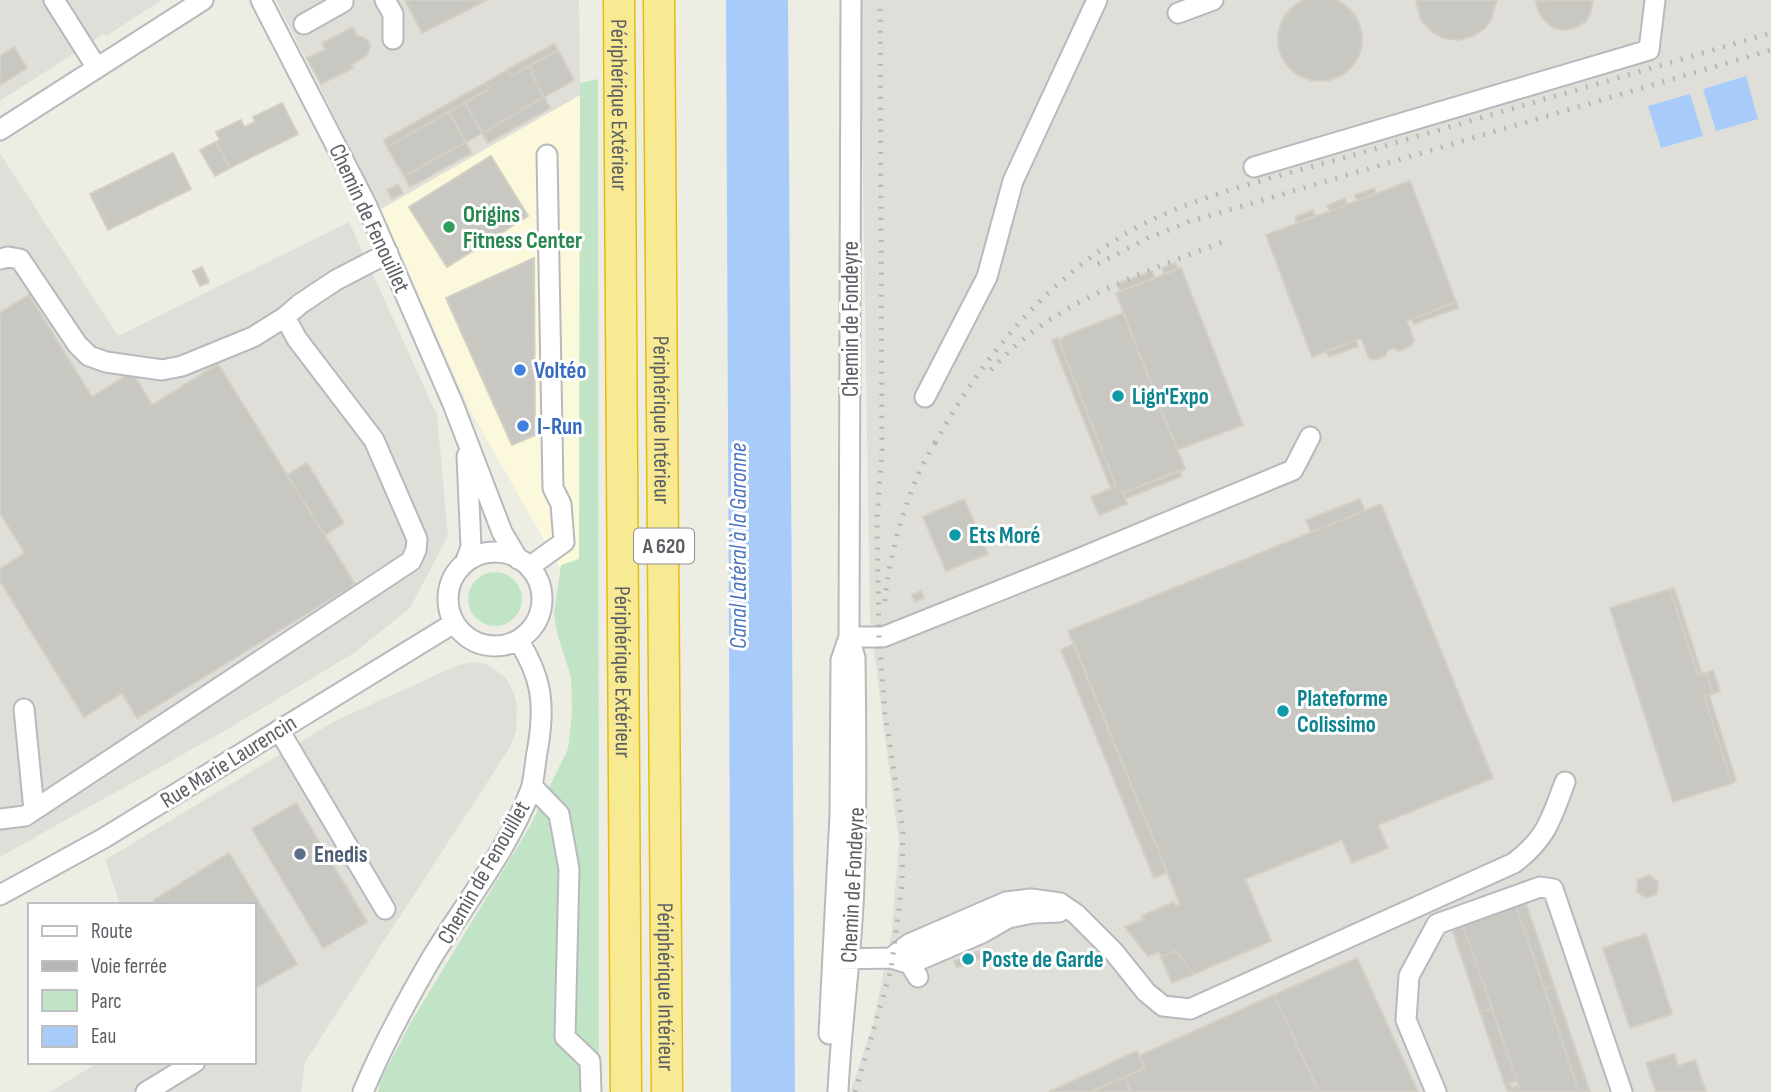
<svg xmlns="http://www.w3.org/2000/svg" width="1771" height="1092" font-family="'Sofia Sans Condensed',sans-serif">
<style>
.commercial{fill:#fcf8db}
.industrial{fill:#e0ded8}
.green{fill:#c2e4c6}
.water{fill:#a8ccfa}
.building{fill:#c9c7c2;stroke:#d2cfc3;stroke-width:2}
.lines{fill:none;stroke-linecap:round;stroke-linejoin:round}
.minor-casing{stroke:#b7b9bd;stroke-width:23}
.highway-casing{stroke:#e5bd0d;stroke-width:33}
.minor{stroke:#fff;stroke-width:19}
.highway{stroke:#f7ea92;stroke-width:30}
.rail{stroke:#b5b6b6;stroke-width:5;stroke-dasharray:2 9;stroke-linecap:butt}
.leisure-dot{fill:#2e9e5b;stroke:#fff;stroke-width:2.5}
.shop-dot{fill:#3f7fe0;stroke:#fff;stroke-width:2.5}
.culture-dot{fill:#0f9aa8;stroke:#fff;stroke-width:2.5}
.service-dot{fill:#5c6f8a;stroke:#fff;stroke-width:2.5}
.labels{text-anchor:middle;stroke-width:6;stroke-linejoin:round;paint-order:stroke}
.shield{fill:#fff;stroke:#8d8f92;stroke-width:2}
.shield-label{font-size:21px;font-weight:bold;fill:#5c5f64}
.street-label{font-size:23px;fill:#5c5f64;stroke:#fff}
.leisure-label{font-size:23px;font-weight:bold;fill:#27864d;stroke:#fff;text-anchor:start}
.shop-label{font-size:23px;font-weight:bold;fill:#366cbe;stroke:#fff;text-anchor:start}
.culture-label{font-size:23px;font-weight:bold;fill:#0d838f;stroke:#fff;text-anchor:start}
.service-label{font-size:23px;font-weight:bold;fill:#4e5e75;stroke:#fff;text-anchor:start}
.water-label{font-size:24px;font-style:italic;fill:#4b74bd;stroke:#fff}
</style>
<rect width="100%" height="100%" fill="#eeede4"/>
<path class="commercial" d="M 580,95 L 579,559 L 560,568 L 469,408 L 381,209 Z"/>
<path class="industrial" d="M 0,0 L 162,0 L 106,36 L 104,34 L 0,101 Z
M 276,0 L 579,0 L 580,95 L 381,209 Z
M 860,0 L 1771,0 L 1771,1092 L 850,1092 L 872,1028 L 891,937 L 899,844 L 870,620 Z
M 0,153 L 118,336 L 349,222 L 437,415 L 448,536 L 410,608 L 354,653 L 221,733 L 0,857 Z
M 475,662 L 484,663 L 496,670 L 506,678 L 514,693 L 517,707 L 516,732 L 509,749 L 305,1062 L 301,1092 L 50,1092 L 99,1062 L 254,1062 L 254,905 L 120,905 L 105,860 L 335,721 L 458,665 Z"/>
<path class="green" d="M 598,79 L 599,1092 L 378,1092 L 380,1081 L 411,1022 L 530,826 L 568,749 L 572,713 L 571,677 L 557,633 L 554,614 L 561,565 L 579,559 L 580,83 Z
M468 599a27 27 0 1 1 54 0a27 27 0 1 1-54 0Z"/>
<path class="water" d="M 726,0 L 788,0 L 795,1092 L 731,1092 Z
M 1746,76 L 1758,119 L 1716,131 L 1703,89 Z
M 1690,94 L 1703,136 L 1661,148 L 1648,106 Z"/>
<path class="building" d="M1278 39a42 42 0 1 1 84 0a42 42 0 1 1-84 0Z
M 405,0 L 487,0 L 422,33 Z
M 1416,0 L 1497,0 L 1491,19 L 1485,28 L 1473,36 L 1458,40 L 1443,38 L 1430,30 L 1420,18 Z
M 1593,0 L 1591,12 L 1586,21 L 1577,27 L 1563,30 L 1552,27 L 1544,20 L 1538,11 L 1536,1 Z
M 353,27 L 357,36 L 363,37 L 369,42 L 370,48 L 367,55 L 351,65 L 353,68 L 321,84 L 307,58 L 325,50 L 322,43 Z
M 554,44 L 558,50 L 511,76 L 507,70 Z
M 14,47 L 27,68 L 0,85 L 0,56 Z
M 558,50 L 574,80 L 544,97 L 531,73 L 534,71 L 532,67 L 529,69 L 527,67 Z
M 527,67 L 529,69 L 532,67 L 534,71 L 531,73 L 544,97 L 482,133 L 465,102 L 489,89 L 485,83 L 507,70 L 511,76 Z
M 485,83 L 489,89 L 387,147 L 384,140 Z
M 544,97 L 550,108 L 488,143 L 482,133 Z
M 465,102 L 482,133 L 466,142 L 449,112 Z
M 282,103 L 298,134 L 230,168 L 216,142 L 220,140 L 216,132 L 241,120 L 244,127 L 255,122 L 253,117 Z
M 449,112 L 466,142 L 404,176 L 387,147 Z
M 216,142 L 230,168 L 215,176 L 200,150 Z
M 466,142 L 471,153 L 410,187 L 404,176 Z
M 173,153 L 191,189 L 108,230 L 90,194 Z
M 491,156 L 528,216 L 447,267 L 409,207 Z
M 1410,181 L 1456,302 L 1407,321 L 1414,340 L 1411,346 L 1399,351 L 1393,348 L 1387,351 L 1385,356 L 1374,360 L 1369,358 L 1361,338 L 1312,357 L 1266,235 Z
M 398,184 L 403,193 L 392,199 L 387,190 Z
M 1374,188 L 1376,194 L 1357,201 L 1355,195 Z
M 1345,199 L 1347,205 L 1330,211 L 1327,205 Z
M 1313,210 L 1315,216 L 1297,223 L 1295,217 Z
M 534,258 L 535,435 L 512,445 L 446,298 Z
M 1175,263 L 1178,269 L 1164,274 L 1162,268 Z
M 202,267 L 209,282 L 200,286 L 193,271 Z
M 1181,268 L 1243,425 L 1177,450 L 1116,293 Z
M 1152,271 L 1155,278 L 1120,291 L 1117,285 L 1120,283 Z
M 29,295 L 92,397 L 132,372 L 152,405 L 218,364 L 355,584 L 137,718 L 122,693 L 84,717 L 0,581 L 0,569 L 25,553 L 0,513 L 0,313 Z
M 1456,302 L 1458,308 L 1414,324 L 1412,319 Z
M 1123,313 L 1185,469 L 1123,493 L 1127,504 L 1099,515 L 1091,497 L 1116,486 L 1059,341 L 1067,335 Z
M 1058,338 L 1116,486 L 1111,489 L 1052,340 Z
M 1356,340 L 1358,346 L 1329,357 L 1327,351 Z
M 307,463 L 344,523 L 325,535 L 287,475 Z
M 1180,470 L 1182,476 L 1125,499 L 1123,493 Z
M 964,499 L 988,554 L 946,571 L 923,517 Z
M 1360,499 L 1365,511 L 1311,532 L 1306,520 Z
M 1381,504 L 1493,778 L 1378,825 L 1388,848 L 1352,863 L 1342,840 L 1245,879 L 1271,941 L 1194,974 L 1176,951 L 1161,957 L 1159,952 L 1148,956 L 1125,927 L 1144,919 L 1142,916 L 1174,902 L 1175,906 L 1180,904 L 1068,631 Z
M 1674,588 L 1702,674 L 1698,675 L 1670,589 Z
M 1670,589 L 1698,675 L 1706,673 L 1713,694 L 1704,696 L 1732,783 L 1673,802 L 1610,608 Z
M 921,591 L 924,598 L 915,602 L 912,595 Z
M 1074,644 L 1167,872 L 1154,878 L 1061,650 Z
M 1713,670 L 1720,691 L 1713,694 L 1706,673 Z
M 1709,695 L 1736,781 L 1732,783 L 1704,696 Z
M 296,803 L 367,922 L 323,948 L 252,829 Z
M 229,853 L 297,964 L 254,989 L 254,905 L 157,905 L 154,900 Z
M 1649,875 L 1658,882 L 1657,894 L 1646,898 L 1637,892 L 1638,880 Z
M 1526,904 L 1554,986 L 1545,990 L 1516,907 Z
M 1516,907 L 1545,990 L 1579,1092 L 1521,1092 L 1463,925 Z
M 1463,925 L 1492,1008 L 1480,1012 L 1452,929 Z
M 1646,934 L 1672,1014 L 1630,1028 L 1603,948 Z
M 979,951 L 982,958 L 957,968 L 954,961 Z
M 1176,951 L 1194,974 L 1172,983 L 1161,957 Z
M 1357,958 L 1418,1092 L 1319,1092 L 1274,995 Z
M 1554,986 L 1590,1092 L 1579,1092 L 1545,990 Z
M 1274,995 L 1319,1092 L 1131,1092 L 1124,1077 L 1145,1068 L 1139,1056 Z
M 1492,1008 L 1517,1081 L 1505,1085 L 1480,1012 Z
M 1137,1051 L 1145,1068 L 1090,1092 L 1049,1092 Z
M 1674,1054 L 1678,1066 L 1695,1060 L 1706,1092 L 1656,1092 L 1646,1063 Z
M 1124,1077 L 1131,1092 L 1090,1092 Z
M 1510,1083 L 1512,1088 L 1518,1085 L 1521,1092 L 1508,1092 L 1505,1085 Z"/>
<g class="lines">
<g class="minor-casing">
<path id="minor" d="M 54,0 L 97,68
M 261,0 L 366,204 L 453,404 L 502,532 L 518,559
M 385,0 L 393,14 L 393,39
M 1178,13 L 1213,0
M 304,24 L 343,2 L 343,0
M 0,130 L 203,0
M 1254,167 L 1649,50 L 1655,0
M 0,259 L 8,257 L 20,259 L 77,344 L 89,356 L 106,362 L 162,370 L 182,366 L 253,337 L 285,317 L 300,304 L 336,280 L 388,253
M 925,397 L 987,277 L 1013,181 L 1097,0
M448 599a47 47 0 1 1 94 0a47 47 0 1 1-94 0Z
M 465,563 L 471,547 L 467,456
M 529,567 L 564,542 L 561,504 L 553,488 L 547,155
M 849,637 L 883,637 L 1066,564 L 1293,470 L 1310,437
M 24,709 L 34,810
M 279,730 L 385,909
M 532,786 L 559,814 L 569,869 L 565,1037 L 590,1061 L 591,1092
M 0,819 L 25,816 L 411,561 L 416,550 L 417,539 L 374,440 L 297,339 L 285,317
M 0,895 L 104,838 L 454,623
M 891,958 L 909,944 L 1006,902 L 1031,899 L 1060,903 L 1076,914 L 1114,952 L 1146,992 L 1163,1006 L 1190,1009 L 1514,863 C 1547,838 1551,819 1565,782
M 838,959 L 891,958 L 910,964 L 918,977
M 910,964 L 982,933 L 1008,918 L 1033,913 L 1059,912
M 829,1034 L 840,814 L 841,660 L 849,637
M 146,1092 L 195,1062
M 363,1092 C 382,1046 406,1002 431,959 C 465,903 508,850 531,789 C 535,776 535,760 538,747 C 545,704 542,677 518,640
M 838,1092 C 841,1022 852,953 854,884 C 857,809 856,733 855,658 L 849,637 L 851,0
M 1436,1092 L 1406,1020 L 1409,976 L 1437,924 L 1540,887 L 1553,889 L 1622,1092"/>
</g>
<g class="highway-casing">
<g id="highway">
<path id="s1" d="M 619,0 L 626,1092"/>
<path id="s2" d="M 659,0 L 667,1092"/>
</g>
</g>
<use href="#minor" class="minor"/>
<use href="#highway" class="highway"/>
<path class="rail" d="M 1098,264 L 1148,238 L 1188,222 L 1771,50
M 991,370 C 1052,301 1142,274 1224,241
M 935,443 C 981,360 1039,289 1120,237 C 1184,197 1281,176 1354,155 C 1493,114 1632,74 1771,33
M 885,601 C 889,552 911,475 940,436
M 855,1092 L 891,970 L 902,885 L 903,829 L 885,714 L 879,637 L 877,519 L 882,450 L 880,0"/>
</g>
<circle class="leisure-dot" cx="449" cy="227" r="7"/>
<g class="shop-dot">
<circle cx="520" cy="370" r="7"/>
<circle cx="523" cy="426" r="7"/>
</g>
<g class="culture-dot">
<circle cx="1118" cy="396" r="7"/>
<circle cx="955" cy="535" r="7"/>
<circle cx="1283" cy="711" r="7"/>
<circle cx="968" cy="959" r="7"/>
</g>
<circle class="service-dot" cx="300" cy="854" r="7"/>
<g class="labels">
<rect class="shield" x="634" y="528.5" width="60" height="35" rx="5"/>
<g class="shield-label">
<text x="664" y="553">A 620</text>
</g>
<g class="street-label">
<text dy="8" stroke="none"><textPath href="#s1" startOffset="105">Périphérique Extérieur</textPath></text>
<text transform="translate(370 218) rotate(65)" y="8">Chemin de Fenouillet</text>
<text transform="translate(850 319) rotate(-90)" y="8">Chemin de Fondeyre</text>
<text dy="8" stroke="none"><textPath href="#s2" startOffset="420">Périphérique Intérieur</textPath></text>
<text dy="8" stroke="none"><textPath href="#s1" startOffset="672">Périphérique Extérieur</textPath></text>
<text transform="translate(228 761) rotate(-32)" y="8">Rue Marie Laurencin</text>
<text transform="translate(483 872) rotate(-60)" y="8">Chemin de Fenouillet</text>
<text transform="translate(852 885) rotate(-87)" y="8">Chemin de Fondeyre</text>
<text dy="8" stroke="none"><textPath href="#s2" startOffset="987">Périphérique Intérieur</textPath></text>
</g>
<g class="leisure-label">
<text x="463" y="222">Origins<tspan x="463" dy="26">Fitness Center</tspan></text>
</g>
<g class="shop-label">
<text x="534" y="378">Voltéo</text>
<text x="537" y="434">I-Run</text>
</g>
<g class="culture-label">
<text x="1132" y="404">Lign'Expo</text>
<text x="969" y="543">Ets Moré</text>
<text x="1297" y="706">Plateforme<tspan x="1297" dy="26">Colissimo</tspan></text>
<text x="982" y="967">Poste de Garde</text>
</g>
<g class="service-label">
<text x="314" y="862">Enedis</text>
</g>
<g class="water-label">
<text transform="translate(738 546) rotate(-90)" y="8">Canal Latéral à la Garonne</text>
</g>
</g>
<rect x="28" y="903" width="228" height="161" fill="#ffffff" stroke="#bebfc1" stroke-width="2"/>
<rect x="42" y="926" width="35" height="10" fill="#ffffff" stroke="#bebfc1" stroke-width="2"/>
<text x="91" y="938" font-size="21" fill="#5c5f64">Route</text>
<rect x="42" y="961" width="35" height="10" fill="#b5b6b6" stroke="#bebfc1" stroke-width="2"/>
<text x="91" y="973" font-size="21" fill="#5c5f64">Voie ferrée</text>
<rect x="42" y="990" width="35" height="21" fill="#c2e4c6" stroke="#bebfc1" stroke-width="2"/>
<text x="91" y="1008" font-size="21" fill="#5c5f64">Parc</text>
<rect x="42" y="1026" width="35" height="21" fill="#a8ccfa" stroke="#bebfc1" stroke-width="2"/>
<text x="91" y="1043" font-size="21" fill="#5c5f64">Eau</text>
</svg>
